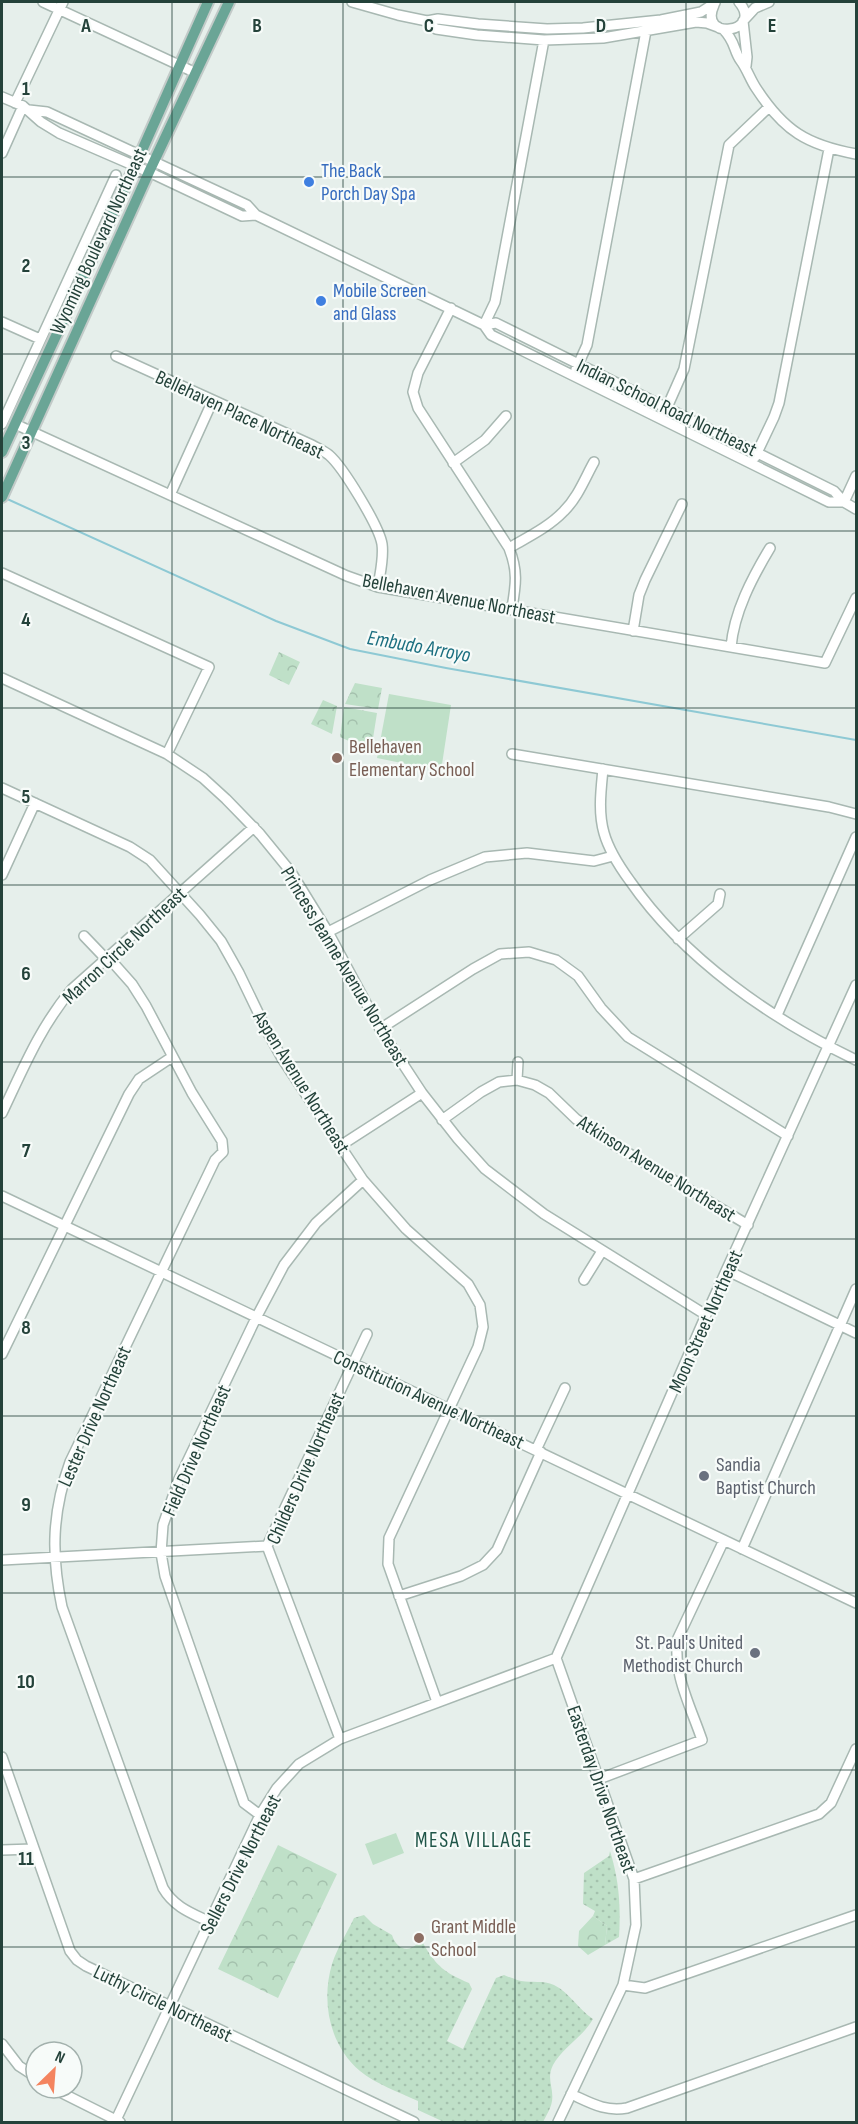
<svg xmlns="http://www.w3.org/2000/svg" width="858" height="2124" font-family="'Sofia Sans Condensed',sans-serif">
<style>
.grass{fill:url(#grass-dots)}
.forest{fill:url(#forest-crowns)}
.pitch{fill:#bfe0c8}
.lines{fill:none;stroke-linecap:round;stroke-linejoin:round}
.stream{stroke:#8ec9d4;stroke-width:2}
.minor-casing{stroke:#a8b8b2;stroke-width:12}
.major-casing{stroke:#c2cac8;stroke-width:14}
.minor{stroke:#fff;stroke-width:9}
.major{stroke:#6aa596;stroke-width:10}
.grid{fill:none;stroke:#24423a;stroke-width:1.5;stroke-opacity:0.55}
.shop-dot{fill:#3f7fe0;stroke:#f7fbf9;stroke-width:2}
.education-dot{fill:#8d6e63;stroke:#f7fbf9;stroke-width:2}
.worship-dot{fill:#6b7280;stroke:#f7fbf9;stroke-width:2}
.labels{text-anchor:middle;stroke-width:4.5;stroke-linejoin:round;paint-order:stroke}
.shop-label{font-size:20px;fill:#366cbe;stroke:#f7fbf9;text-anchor:start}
.street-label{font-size:20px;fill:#24423a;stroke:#f7fbf9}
.education-label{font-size:20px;fill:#785e54;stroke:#f7fbf9;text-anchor:start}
.worship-label{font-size:20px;fill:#5b616d;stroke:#f7fbf9;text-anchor:start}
.water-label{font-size:21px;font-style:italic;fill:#1c6f80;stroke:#f7fbf9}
.neighbourhood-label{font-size:21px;letter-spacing:1.5px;fill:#1f5548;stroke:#f7fbf9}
.grid-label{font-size:20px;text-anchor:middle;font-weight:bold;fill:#24423a;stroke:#f7fbf9;stroke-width:4.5;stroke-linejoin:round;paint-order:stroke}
</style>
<defs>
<pattern id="grass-dots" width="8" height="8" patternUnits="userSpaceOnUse" patternTransform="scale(1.5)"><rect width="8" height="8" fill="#bfe0c8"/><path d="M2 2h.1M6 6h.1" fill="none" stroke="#a4c1ad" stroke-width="1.8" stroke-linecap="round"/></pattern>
<pattern id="forest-crowns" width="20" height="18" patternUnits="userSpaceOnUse" patternTransform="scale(1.5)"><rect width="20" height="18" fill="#bfe0c8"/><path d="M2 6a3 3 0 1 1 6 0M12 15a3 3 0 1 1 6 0" fill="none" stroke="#a4c1ad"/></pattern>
</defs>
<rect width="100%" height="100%" fill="#e6efeb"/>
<path class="grass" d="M 610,1851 C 619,1880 621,1906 619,1937 L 605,1945 L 607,1926 L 593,1916 L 595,1911 L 583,1904 L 584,1873 L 609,1856 Z
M 364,1915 L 373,1924 L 392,1935 C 396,1949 409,1954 419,1942 L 423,1943 C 436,1966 445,1973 469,1983 L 472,1989 L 447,2041 L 463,2049 L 496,1978 L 504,1975 C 509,1977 516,1980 521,1981 C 532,1983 543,1980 554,1985 C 570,1993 578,2009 593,2019 C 583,2037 562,2048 553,2065 C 546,2079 554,2087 552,2101 C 551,2108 546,2116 543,2122 L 444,2122 L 418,2110 L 418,2101 C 398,2092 376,2084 360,2071 C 329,2045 321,2001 332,1964 C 337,1948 347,1933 354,1918 Z"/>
<path class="forest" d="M 279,652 L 300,662 L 289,685 L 269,675 Z
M 355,683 L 382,688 L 378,709 L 345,704 Z
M 323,700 L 337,706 L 332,734 L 311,724 Z
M 344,707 L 377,713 L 371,751 L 340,737 Z
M 278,1845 L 337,1874 L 278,1998 L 218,1969 Z
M 593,1916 L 607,1926 L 605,1945 L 588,1955 L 578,1946 L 579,1931 Z"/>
<path class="pitch" d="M 389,694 L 451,705 L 441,771 L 377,758 Z
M 396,1833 L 404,1853 L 373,1865 L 365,1844 Z"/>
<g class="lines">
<path class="stream" d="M 5,498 L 276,621 L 350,649 L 446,668 L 856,740"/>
<g class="minor-casing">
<path id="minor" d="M 43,2 L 196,73
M 352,2 L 398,15 L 427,21 L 438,19 L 478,24 L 547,29 L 583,28 L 661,20 L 701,12 L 715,3
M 714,5 C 697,42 765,33 739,2
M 427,21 L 436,29 L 477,35 L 544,40 L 603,38 L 696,22 L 707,23 L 718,27
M 743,21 L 747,57 L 746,66
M 743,21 L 755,8 L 769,2
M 723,29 C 736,42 733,50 741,61 C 747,69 750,79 756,88 C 784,131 807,145 856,154
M 2,97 L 23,106 L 41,122 L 59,133 L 149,172 L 242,216 L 256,215
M 15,103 L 63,2
M 29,110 L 47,112 L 247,205 L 256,215 L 484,325 L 491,335 L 829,502 L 844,502 L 856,509
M 2,153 L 23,106
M 451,308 L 418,373 L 413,392 L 418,408 L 509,548 C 518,571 516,584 512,608
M 2,322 L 40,339
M 484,325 L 496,323 L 834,491 L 844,502
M 484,325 L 495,302 L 544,40
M 116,356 L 312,445 C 317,448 324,451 329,455 C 343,467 379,526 382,544 C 384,558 380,573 378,587
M 576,369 L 587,345 L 646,31
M 665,412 L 684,369 L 729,145 L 769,107
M 2,424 L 116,175
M 15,424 L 347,576 L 378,587 L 825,663 L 856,598
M 755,457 L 774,417 L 779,403 L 829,149
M 453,463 L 485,440 L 506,416
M 170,495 L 213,400
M 844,502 L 856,476
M 509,548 C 528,537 549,527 564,511 C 578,497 585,478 594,462
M 2,573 L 209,667 L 167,754
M 633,631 L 639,595 L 645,580 L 682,504
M 731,647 C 734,612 752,578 770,548
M 2,678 L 167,754 L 203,778 L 226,799 L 260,834 L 291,872 L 328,932 L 380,1029 L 422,1093 L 458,1139 L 485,1169 L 544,1214 L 706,1315
M 512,754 L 829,807 L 856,814
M 603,769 C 601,790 598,812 604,833 C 609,851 619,866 630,881 C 684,959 771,1019 856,1060
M 2,788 L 130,847 L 150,860 L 200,915 L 221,941 L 239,973 L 268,1033 L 283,1060 L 363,1180 L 406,1229 L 468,1284 L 480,1305 L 483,1327 L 478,1347 L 389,1538 L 388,1564 L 437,1702
M 2,875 L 35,803
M 328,932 L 430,880 L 485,857 L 527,853 L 594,861 L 613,856
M 84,936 L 106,959
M 678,939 L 718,904 L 720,894
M 108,957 L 132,984 L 146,1006 L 192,1093 L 222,1141 L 223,1152 L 215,1160 L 70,1462 C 52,1512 51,1555 62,1607 L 163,1888 C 174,1907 191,1913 210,1922
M 777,1015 L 856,837
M 380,1029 L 473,969 L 500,954 L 529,952 L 556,960 L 578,976 L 601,1008 L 628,1037 L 788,1136
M 517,1080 L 518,1062
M 2,1113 C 23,1069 40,1027 72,989 L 254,827
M 442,1120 L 481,1092 L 499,1082 L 517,1080 L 535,1085 L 549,1093 L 576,1119 L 613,1144 L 748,1225
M 340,1146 L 422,1093
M 2,1196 L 856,1603
M 728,1271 L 856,1333
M 584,1280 L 602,1251
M 2,1354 L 129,1094 L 139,1079 L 172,1057
M 536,1450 L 565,1388
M 742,1549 L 856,1289
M 2,1560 L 267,1546
M 399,1596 L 461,1576 L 483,1565 L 497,1550 L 541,1452
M 556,1658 L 706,1315 L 856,985
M 556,1658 L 634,1879 L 636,1925 L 623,1985 L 558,2122
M 340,1739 L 267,1546 L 367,1334
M 2,1757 L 70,1951 L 77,1960 L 86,1966 L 414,2122
M 599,1779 L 702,1740 C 691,1707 672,1673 678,1638 L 724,1540
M 260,1815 L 244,1803 L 165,1576 L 161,1553 L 163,1525 L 179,1479 L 256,1318 L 284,1265 L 316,1223 L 363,1180
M 2,1850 L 33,1849
M 634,1879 L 819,1814 L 831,1803 L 856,1749
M 623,1985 L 645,1988 L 856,1915
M 2,2044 L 19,2066 L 36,2077
M 52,2088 L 120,2122
M 571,2094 C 591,2103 605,2112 627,2108 L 856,2027
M 115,2122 L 260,1815 L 277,1788 L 299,1764 L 340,1739 L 556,1658"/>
</g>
<g class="major-casing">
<path id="major" d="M 2,452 L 140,155 L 208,2
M 2,497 L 149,172 L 229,2"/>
</g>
<use href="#minor" class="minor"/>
<use href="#major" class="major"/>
</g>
<path class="grid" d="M 172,2 L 172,2122M 343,2 L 343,2122M 515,2 L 515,2122M 686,2 L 686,2122M 2,177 L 856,177M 2,354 L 856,354M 2,531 L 856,531M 2,708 L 856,708M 2,885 L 856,885M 2,1062 L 856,1062M 2,1239 L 856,1239M 2,1416 L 856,1416M 2,1593 L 856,1593M 2,1770 L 856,1770M 2,1947 L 856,1947"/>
<g class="shop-dot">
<circle cx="309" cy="182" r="6"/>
<circle cx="321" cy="301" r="6"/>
</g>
<g class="education-dot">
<circle cx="337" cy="758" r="6"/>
<circle cx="419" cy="1938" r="6"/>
</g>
<g class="worship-dot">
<circle cx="704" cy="1476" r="6"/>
<circle cx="755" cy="1653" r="6"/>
</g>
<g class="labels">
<g class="shop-label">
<text x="321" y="177">The Back<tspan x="321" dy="23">Porch Day Spa</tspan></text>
<text x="333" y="297">Mobile Screen<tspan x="333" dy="23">and Glass</tspan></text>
</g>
<g class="street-label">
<text transform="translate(98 241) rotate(-65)" y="7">Wyoming Boulevard Northeast</text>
<text transform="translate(667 407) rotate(26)" y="7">Indian School Road Northeast</text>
<text transform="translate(240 414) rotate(25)" y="7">Bellehaven Place Northeast</text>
<text transform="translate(459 598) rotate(11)" y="7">Bellehaven Avenue Northeast</text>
<text transform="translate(124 945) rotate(-43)" y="7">Marron Circle Northeast</text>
<text transform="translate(345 966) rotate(59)" y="7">Princess Jeanne Avenue Northeast</text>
<text transform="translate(302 1082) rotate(58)" y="7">Aspen Avenue Northeast</text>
<text transform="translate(657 1168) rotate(32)" y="7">Atkinson Avenue Northeast</text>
<text transform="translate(705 1321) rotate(-66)" y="7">Moon Street Northeast</text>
<text transform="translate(429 1399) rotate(25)" y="7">Constitution Avenue Northeast</text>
<text transform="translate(94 1416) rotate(-66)" y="7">Lester Drive Northeast</text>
<text transform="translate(196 1450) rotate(-66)" y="7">Field Drive Northeast</text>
<text transform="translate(305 1468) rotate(-66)" y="7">Childers Drive Northeast</text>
<text transform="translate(602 1789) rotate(71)" y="7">Easterday Drive Northeast</text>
<text transform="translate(240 1864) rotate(-63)" y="7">Sellers Drive Northeast</text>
<text transform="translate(163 2003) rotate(26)" y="7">Luthy Circle Northeast</text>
</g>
<g class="education-label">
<text x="349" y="753">Bellehaven<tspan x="349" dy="23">Elementary School</tspan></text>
<text x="431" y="1933">Grant Middle<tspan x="431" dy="23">School</tspan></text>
</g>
<g class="worship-label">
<text x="716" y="1471">Sandia<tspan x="716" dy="23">Baptist Church</tspan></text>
<text x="743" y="1649" text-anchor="end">St. Paul's United<tspan x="743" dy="23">Methodist Church</tspan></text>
</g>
<g class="water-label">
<text transform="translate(419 646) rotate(10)" y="7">Embudo Arroyo</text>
</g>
<g class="neighbourhood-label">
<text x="474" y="1847">MESA VILLAGE</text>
</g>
</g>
<g class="grid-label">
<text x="86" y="32">A</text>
<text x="257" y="32">B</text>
<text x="429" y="32">C</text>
<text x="601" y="32">D</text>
<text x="772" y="32">E</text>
<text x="26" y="95">1</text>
<text x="26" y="272">2</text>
<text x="26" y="449">3</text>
<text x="26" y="626">4</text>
<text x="26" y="803">5</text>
<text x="26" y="980">6</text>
<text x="26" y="1157">7</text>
<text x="26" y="1334">8</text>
<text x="26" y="1511">9</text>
<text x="26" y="1688">10</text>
<text x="26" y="1865">11</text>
</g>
<rect width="858" height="2124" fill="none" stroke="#24423a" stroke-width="6"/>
<g transform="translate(54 2070) rotate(25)"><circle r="28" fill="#f7fbf9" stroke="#a3b1ad" stroke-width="1.5"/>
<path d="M0-4.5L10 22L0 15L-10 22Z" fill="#f4845f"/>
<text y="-9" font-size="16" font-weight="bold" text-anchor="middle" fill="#24423a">N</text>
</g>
</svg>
